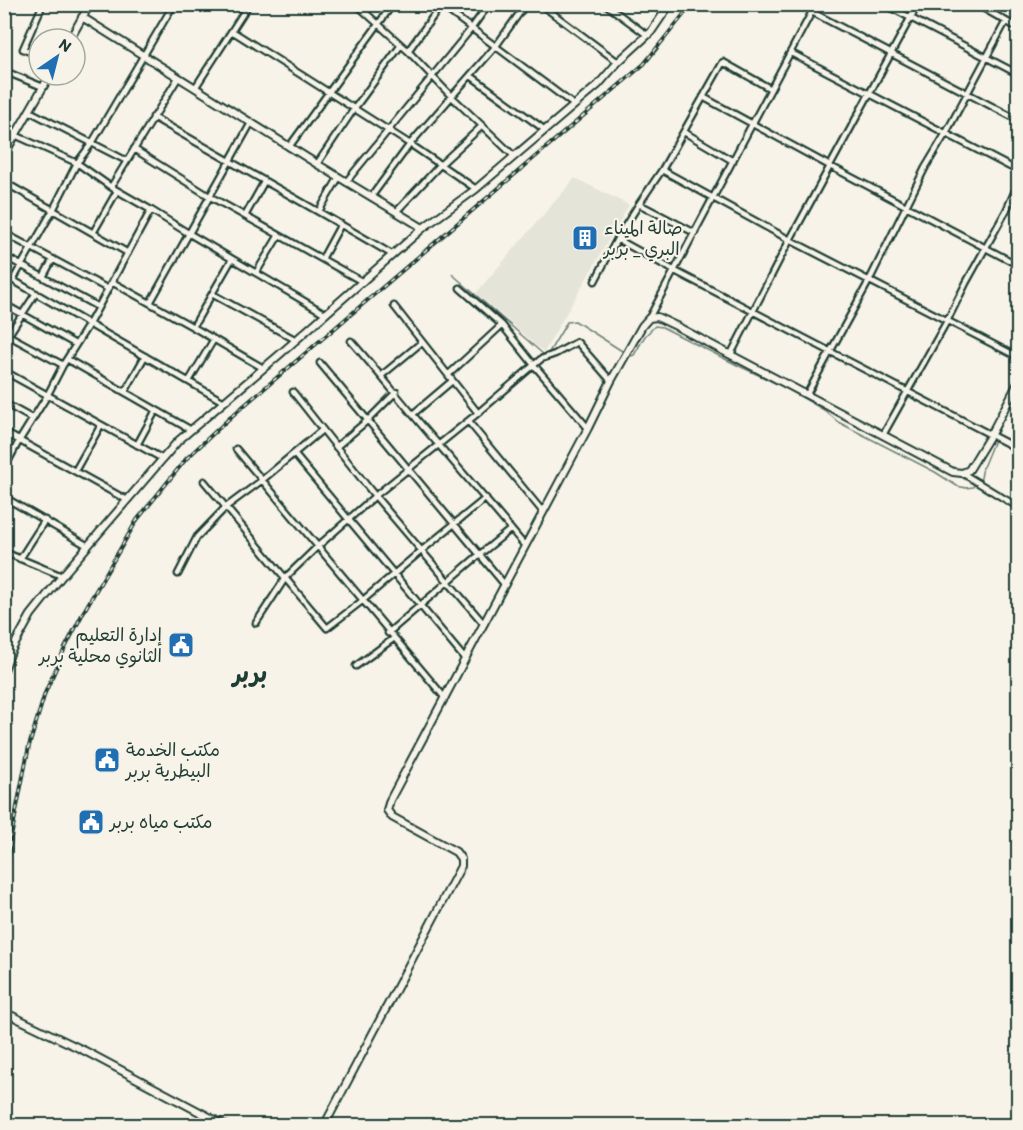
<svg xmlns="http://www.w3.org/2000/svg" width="1023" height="1130" font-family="Itim,'Playpen Sans Arabic',sans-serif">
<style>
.built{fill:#e5e4d9}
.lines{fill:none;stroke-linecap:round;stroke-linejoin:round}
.stream{stroke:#6f8077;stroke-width:1.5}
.minor-casing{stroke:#1f3d34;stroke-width:9}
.tertiary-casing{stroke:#1f3d34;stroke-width:10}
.minor{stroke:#f7f3e8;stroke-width:4.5}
.tertiary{stroke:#f7f3e8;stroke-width:6}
.rail-casing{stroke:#1f3d34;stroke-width:4}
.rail{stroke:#f7f3e8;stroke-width:1.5;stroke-dasharray:4.5;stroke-linecap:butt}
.labels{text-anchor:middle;stroke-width:4.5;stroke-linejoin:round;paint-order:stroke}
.poi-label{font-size:18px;fill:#1f3d34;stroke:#f7f3e8;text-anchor:start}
.district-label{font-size:24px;font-weight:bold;fill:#1f3d34;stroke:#f7f3e8}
</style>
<rect width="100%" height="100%" fill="#f7f3e8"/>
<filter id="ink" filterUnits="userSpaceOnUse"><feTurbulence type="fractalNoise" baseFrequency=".0167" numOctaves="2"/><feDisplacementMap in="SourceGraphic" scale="12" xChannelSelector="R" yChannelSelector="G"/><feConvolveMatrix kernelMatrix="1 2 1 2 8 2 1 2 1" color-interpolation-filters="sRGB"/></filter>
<g filter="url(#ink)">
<path class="built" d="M 575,178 L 629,205 L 544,352 L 476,293 Z"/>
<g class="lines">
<path class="stream" d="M 452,274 L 543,354 L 548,354 L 567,322 L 575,321 L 622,351
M 631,356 L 634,355 L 645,336 L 655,326 L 662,327 L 739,366 L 786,388 L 824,410 L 838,422 L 935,472 L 957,486 L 966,488 L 973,487 L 975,484
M 978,481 L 981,478 L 983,467 L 1000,426"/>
<g class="minor-casing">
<path id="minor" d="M 356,4 L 408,51 L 452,97 L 514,156
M 439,4 L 574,105
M 540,4 L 618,62
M 605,4 L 647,35
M 884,4 L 1018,74
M 976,4 L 1018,28
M 812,12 L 1018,120
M 232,31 L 410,144 L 476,189
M 408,51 L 442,4
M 791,53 L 1018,171
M 39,56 L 23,49 L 43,4
M 4,71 L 43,87
M 471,76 L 545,130
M 195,88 L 249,4
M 703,97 L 830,166 L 1018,265
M 29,111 L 127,161
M 153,117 C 233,164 314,208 393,255
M 684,132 L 733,161
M 15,135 L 77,163 L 111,187 L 151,210 L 188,233 L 326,314
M 289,147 L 393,4
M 134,149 L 209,196 L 363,282
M 317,164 L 354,109 L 401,45
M 662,170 L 790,240 L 1018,357
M 4,182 L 128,253
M 346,182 L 471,29 L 489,4
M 111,187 L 178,78
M 371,197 L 410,144 L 496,46 L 526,4
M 319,211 L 339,177
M 396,212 L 440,165 L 482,126
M 245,216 L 264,182
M 4,233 L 108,289
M 93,233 L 117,191
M 695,233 L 639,204 L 662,170 L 723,62 L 771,89
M 617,239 L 675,271 L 1018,449
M 4,256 L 98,307
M 322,259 L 341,224
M 256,273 L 279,235
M 4,275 L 224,402
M 43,277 L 53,259
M 13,280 L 53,210 L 77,163 L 92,143 L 174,4
M 595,281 L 617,239 L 639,204
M 112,282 L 193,327 L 263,368
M 460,288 L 502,325 L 534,365 L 588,428
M 212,294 L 296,340
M 150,303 L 251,123
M 4,304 L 75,344
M 394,306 L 478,413
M 649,318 L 816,4
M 193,327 L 232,259
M 4,333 L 63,365
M 351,341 C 381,375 408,410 438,444 C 467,478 497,512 525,546
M 4,342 L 36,293
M 731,354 L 785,249 L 918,4
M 67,359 L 191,430
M 320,363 L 505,585
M 4,371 L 163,459
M 448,375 L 502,325
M 381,376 L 422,342
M 189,381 L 214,339
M 125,392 L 145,356
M 293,392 L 375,496 L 484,624
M 807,394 L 869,281 L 925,168 L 946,133 L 1006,21
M 4,403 L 33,419
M 413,414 L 452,381
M 468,421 L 543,512
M 4,432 L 127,500
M 883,435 L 947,321 L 966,283 L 1006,211 L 1018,184
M 137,445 L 156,410
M 336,447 L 368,420 L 396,392
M 236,449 L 445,698
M 294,454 L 465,659
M 4,469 L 19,441 L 47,396 L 63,365 L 89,324 L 151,210
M 75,471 L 101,425
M 962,473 L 1018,507
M 204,481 L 327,628 L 362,601 L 421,551 L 486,498
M 4,497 L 88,546
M 4,552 L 62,576
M 20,559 L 45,520
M 178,574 L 197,537 L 226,507 L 261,481 L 322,430
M 256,623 L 286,577 L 317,547 L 375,496 L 478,413 L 541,359 L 555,354 L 577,342 L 611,381
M 388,633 L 479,555 L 511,529
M 356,666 L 393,639"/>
</g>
<g class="tertiary-casing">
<path id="tertiary" d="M 82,17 L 317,164 L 423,228
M 70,39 L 90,4
M 4,155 L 50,75
M 4,670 L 11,651 L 31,615 L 62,576 L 178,441 L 279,355 L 423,228 L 476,189 L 598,85 L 618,62 L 651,32 L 670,4
M 4,1012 L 85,1051 L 226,1126
M 324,1126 L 461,866 L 461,859 L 456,852 L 392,817 L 387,810 L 390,800 L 588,428 L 611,381 L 642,326 L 649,318 L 657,317 L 676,326 L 953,472 L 962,473 L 969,470 L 991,434 L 1018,383"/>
</g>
<use href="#minor" class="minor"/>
<use href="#tertiary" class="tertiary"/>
<g class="rail-casing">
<path id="rail" d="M 4,900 L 11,837 L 29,746 L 45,693 L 65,648 L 84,611 L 137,520 L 186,459 L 233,415 L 644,64 L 692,4
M 4,1068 L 7,1126"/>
</g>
<use href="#rail" class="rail"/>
</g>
</g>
<defs>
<g id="building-square" transform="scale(1.35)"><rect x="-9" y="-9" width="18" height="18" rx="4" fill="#1f6fb2" stroke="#f7f3e8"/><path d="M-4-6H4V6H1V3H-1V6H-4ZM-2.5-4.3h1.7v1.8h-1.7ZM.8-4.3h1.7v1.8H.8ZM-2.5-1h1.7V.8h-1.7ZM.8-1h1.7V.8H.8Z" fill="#fff"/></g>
<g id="civic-square" transform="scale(1.35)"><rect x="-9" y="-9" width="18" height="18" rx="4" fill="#1f6fb2" stroke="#f7f3e8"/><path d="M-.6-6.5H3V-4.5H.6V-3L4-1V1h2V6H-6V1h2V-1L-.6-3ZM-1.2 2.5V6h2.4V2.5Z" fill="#fff"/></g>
</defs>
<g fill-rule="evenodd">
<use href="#building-square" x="585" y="238"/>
<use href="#civic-square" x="181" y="645"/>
<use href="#civic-square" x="107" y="760"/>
<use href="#civic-square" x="91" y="822"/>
</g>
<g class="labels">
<g class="poi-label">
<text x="604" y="234">صالة الميناء<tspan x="604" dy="21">البري _ بربر</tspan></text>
<text x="162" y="641" text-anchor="end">إدارة التعليم<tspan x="162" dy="21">الثانوي محلية بربر</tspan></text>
<text x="126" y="756">مكتب الخدمة<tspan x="126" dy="21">البيطرية بربر</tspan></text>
<text x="110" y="828">مكتب مياه بربر</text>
</g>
<g class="district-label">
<text x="250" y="682">بربر</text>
</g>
</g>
<rect width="1023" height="1130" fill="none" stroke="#f7f3e8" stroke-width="24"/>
<rect x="12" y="12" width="999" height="1106" fill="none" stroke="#1f3d34" stroke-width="2" filter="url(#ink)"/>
<g transform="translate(57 57) rotate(35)"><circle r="28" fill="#f7f3e8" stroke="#a1aaa0" stroke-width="1.5"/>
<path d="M0-4.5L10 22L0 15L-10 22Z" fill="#1f6fb2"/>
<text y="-9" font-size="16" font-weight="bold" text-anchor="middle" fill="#1f3d34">N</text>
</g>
</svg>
